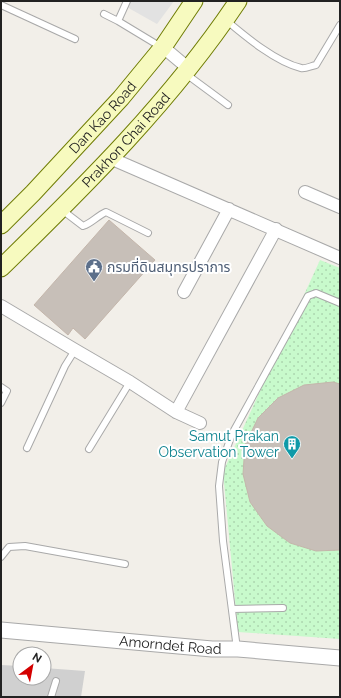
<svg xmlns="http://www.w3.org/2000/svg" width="341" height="698" font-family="Raleway,'Noto Sans Thai',sans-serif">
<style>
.religious{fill:#d0d0d0}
.park{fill:url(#park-dots)}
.parking{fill:#e2e2e2}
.building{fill:#c7bfb8;stroke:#c4b6ab}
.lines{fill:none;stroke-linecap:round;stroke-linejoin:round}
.service-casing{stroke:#a9a9a9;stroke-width:8}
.minor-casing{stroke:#a9a9a9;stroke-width:14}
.tertiary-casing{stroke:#a9a9a9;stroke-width:17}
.secondary-casing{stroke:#707d05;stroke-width:19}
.service{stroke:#fff;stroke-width:6}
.minor{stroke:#fff;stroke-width:12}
.tertiary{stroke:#fff;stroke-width:15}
.secondary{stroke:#f7fabf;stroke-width:17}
.labels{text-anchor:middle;stroke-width:4;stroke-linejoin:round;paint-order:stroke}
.street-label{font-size:14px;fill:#222;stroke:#fff}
.service-label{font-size:14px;fill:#4e5e75;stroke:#fff;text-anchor:start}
.culture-label{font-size:14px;fill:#0d838f;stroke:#fff;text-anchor:end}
</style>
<defs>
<pattern id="park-dots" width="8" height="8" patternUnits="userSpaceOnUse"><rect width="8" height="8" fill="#c8facc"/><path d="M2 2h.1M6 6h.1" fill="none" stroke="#acd6af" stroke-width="1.8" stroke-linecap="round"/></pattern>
</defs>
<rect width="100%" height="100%" fill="#f2efe9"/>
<path class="religious" d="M 1,665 L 20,666 L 20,678 L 44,678 L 44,668 L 85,671 L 81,697 L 1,697 Z"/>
<path class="park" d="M 320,260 L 340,268 L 340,639 L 238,632 L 223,472 Z"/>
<path class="parking" d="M 126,1 L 174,1 L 157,24 L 125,6 Z"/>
<path class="building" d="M 109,220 L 155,260 L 85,339 L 73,328 L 68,335 L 34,305 Z
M 333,382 L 340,384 L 340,550 L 316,551 L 290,543 L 267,526 L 250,502 L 243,474 L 245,445 L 258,418 L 278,398 L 304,385 Z"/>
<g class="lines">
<g class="service-casing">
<path id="service" d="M 127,1 L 118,21 L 161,47
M 1,5 L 75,39
M 104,14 L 118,21
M 227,21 C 246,37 276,62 301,68 C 305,69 311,66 316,65 L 340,25
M 186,74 L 228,105
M 62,210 L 83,226 C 92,223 97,216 106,212 L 148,233
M 1,387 L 7,391 L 1,403
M 27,448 L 65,366 L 75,350
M 89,449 L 130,382
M 1,557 L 9,547 L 25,546 L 125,564
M 232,609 L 283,608
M 237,649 L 223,541 L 219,486 L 222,462 L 232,434 L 308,296 L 316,293 L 340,303
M 51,697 L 56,681"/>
</g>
<g class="minor-casing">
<path id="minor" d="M 163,47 L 188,68
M 110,158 L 340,258
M 305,192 L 340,207
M 184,292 L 229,209
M 1,306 L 75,350 L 130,382 L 176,412 L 200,423
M 176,412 L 276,229"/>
</g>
<g class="tertiary-casing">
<g id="tertiary">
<path id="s1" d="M 1,630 L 212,649 L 238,649 L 340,658"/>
</g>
</g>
<g class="secondary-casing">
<g id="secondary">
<path id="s2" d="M 1,225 L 33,193 L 121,98 L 163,47 L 194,1"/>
<path id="s3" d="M 1,268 C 86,185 172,100 238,1"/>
</g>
</g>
<use href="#service" class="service"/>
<use href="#minor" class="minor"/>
<use href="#tertiary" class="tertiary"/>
<use href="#secondary" class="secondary"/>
</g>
<defs>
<g id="civic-pin" transform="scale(0.9)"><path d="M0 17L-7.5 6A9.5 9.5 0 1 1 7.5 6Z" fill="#5c6f8a" stroke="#fff"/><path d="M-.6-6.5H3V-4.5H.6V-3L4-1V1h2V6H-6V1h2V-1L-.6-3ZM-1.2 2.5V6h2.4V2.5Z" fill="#fff"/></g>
<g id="building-pin" transform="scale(0.9)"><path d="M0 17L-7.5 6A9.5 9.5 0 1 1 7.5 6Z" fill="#0f9aa8" stroke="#fff"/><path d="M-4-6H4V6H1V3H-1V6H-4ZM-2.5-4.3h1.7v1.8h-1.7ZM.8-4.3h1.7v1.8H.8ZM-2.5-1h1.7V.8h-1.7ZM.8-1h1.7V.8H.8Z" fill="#fff"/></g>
</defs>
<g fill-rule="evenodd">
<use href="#civic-pin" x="94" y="267"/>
<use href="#building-pin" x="292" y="444"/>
</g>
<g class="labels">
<g class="street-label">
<text dy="5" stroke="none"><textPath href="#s2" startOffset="148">Dan Kao Road</textPath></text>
<text dy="5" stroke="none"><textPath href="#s3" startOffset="179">Prakhon Chai Road</textPath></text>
<text dy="5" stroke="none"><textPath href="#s1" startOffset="170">Amorndet Road</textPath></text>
</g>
<g class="service-label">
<text x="107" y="272">กรมที่ดินสมุทรปราการ</text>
</g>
<g class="culture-label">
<text x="279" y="441">Samut Prakan<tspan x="279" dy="16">Observation Tower</tspan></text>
</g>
</g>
<rect width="341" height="698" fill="none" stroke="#222222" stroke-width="4"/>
<g transform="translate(32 666) rotate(32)"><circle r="19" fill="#ffffff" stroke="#a7a7a7"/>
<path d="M0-3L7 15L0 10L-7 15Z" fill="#d40000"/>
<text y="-6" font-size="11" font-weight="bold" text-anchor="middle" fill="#222222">N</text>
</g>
</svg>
